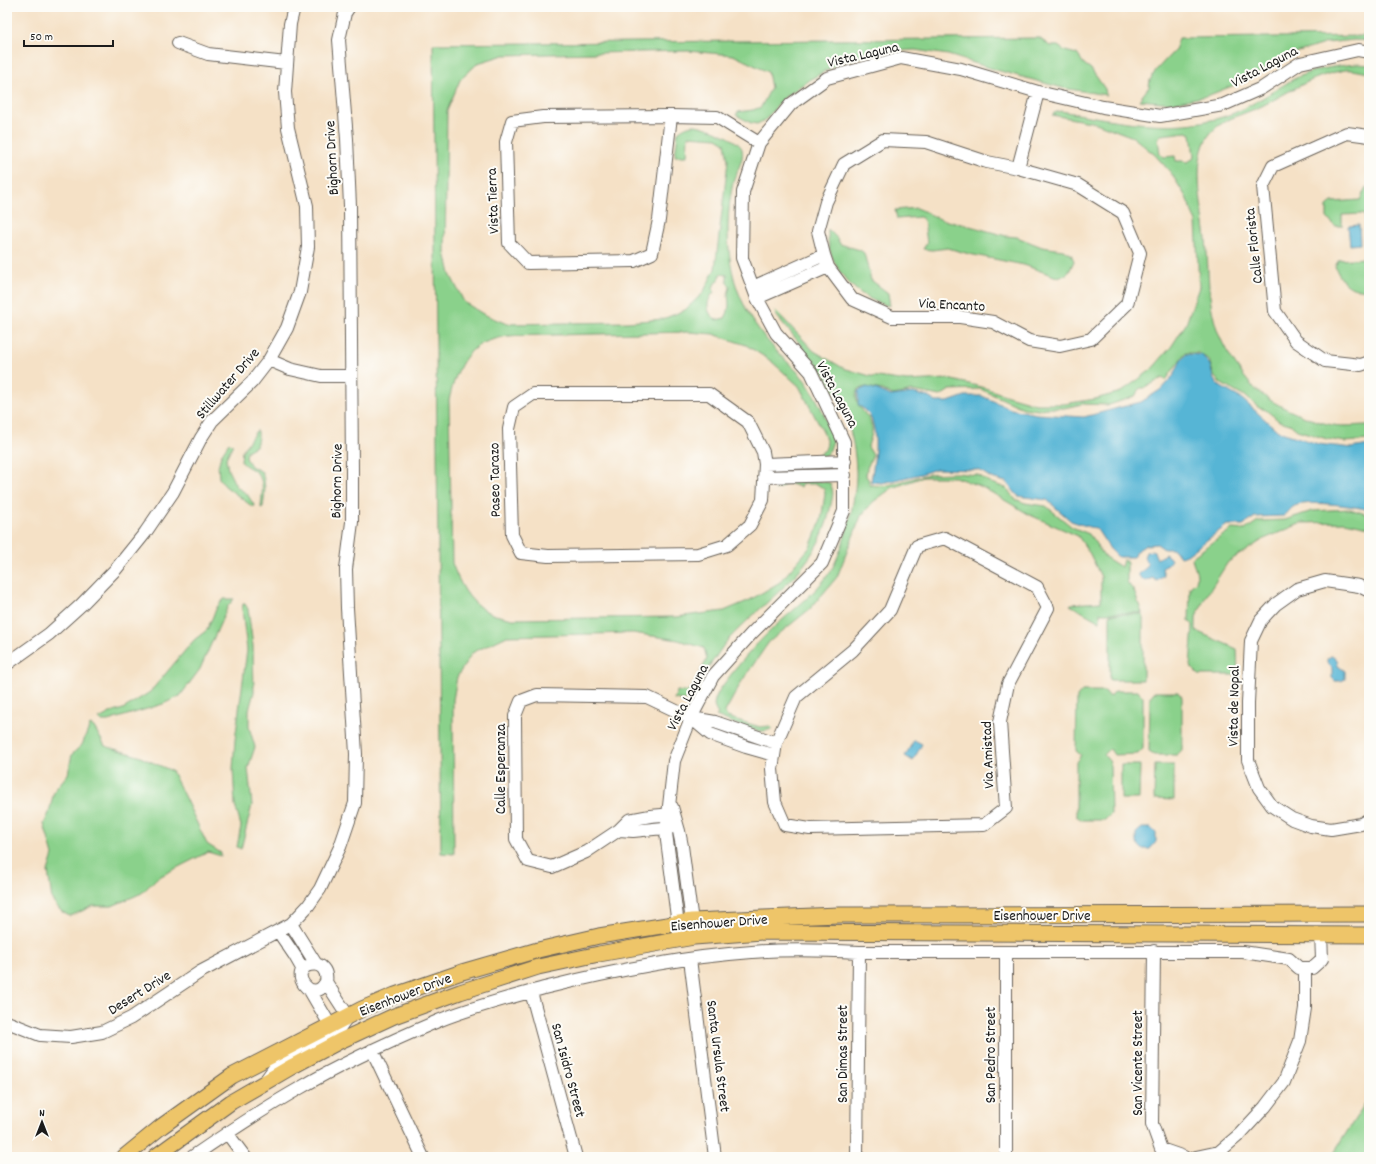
<svg xmlns="http://www.w3.org/2000/svg" width="1376" height="1164" font-family="Dekko,sans-serif">
<style>
.green{fill:#8ad18b;stroke:#537654;fill-rule:evenodd}
.water{fill:#57b5d5;stroke:#3a6878}
.lines{fill:none;stroke-linecap:round;stroke-linejoin:round}
.minor-casing{stroke:#686158;stroke-width:14}
.major-casing{stroke:#686158;stroke-width:17}
.minor{stroke:#fff;stroke-width:12}
.major{stroke:#eec569;stroke-width:15}
.labels{text-anchor:middle;stroke-width:4;stroke-linejoin:round;paint-order:stroke}
.street-label{font-size:15px;fill:#1c1c1c;stroke:#fdfcf7}
</style>
<rect width="100%" height="100%" fill="#fdfcf7"/>
<filter id="ink" filterUnits="userSpaceOnUse"><feTurbulence type="fractalNoise" baseFrequency=".025" numOctaves="2"/><feDisplacementMap in="SourceGraphic" scale="8" xChannelSelector="R" yChannelSelector="G"/><feConvolveMatrix kernelMatrix="1 2 1 2 8 2 1 2 1" color-interpolation-filters="sRGB"/></filter>
<filter id="wash" filterUnits="userSpaceOnUse"><feTurbulence type="fractalNoise" baseFrequency=".012" numOctaves="4" result="noise"/><feDisplacementMap in="SourceGraphic" scale="16" xChannelSelector="R" yChannelSelector="G"/><feGaussianBlur stdDeviation="0.9" result="paint"/><feColorMatrix in="noise" values="0 0 0 0 0 0 0 0 0 0 0 0 0 0 0 0 0 1.4 0 .05"/><feComposite in="paint" operator="in"/></filter>
<g filter="url(#wash)">
<rect width="100%" height="100%" fill="#f5e1c6"/>
<path class="green" d="M 1369,36 L 1369,41 L 1354,40 L 1327,43 L 1283,57 L 1247,80 L 1207,96 L 1172,103 L 1139,100 L 1149,87 L 1150,80 L 1156,70 L 1175,50 L 1179,38 Z
M 1039,38 L 1050,46 L 1058,46 L 1065,51 L 1077,54 L 1084,64 L 1091,69 L 1105,89 L 1106,95 L 1063,88 L 1000,71 L 948,55 L 915,50 L 878,52 L 840,63 L 809,80 L 785,97 L 765,120 L 757,124 L 751,123 L 736,115 L 738,112 L 753,110 L 761,107 L 771,88 L 768,72 L 733,55 L 688,51 L 504,55 L 478,63 L 460,80 L 447,111 L 445,252 L 450,274 L 464,302 L 483,314 L 507,324 L 627,322 L 663,319 L 685,310 L 703,293 L 715,269 L 728,161 L 725,143 L 717,138 L 688,136 L 687,156 L 675,156 L 678,132 C 683,128 688,125 695,125 C 705,126 739,139 742,149 C 745,160 735,173 733,183 C 726,216 726,250 735,282 C 742,306 757,329 773,347 C 782,358 794,367 803,378 C 813,390 833,428 832,444 C 831,446 830,450 829,452 L 823,457 L 815,457 L 825,450 L 827,444 L 824,434 L 799,386 L 771,361 L 746,345 L 713,334 L 689,332 L 507,336 C 500,338 493,339 486,342 C 463,350 454,378 449,400 L 452,563 C 459,582 469,603 488,612 C 495,616 505,617 513,619 L 676,617 L 724,611 L 750,600 L 780,582 L 810,547 L 821,520 L 825,494 L 824,489 L 817,484 L 801,484 L 800,487 L 787,483 L 780,488 L 775,490 C 777,486 780,483 784,482 C 793,479 822,480 830,483 C 835,493 832,498 830,509 C 818,571 766,598 727,641 C 722,647 718,654 713,661 C 704,673 696,686 687,699 L 681,700 L 674,699 L 677,691 L 685,692 L 691,689 L 707,659 L 704,648 L 678,640 L 633,633 L 507,636 L 472,653 L 457,677 L 453,700 L 454,854 L 441,853 L 433,44 ZM 720,274 L 727,275 L 727,282 L 730,286 C 730,289 728,292 728,295 C 729,303 730,310 725,318 L 716,320 C 705,312 706,301 714,292 L 713,288 L 715,283 L 719,280 Z
M 1357,64 L 1369,65 L 1369,73 C 1362,72 1352,69 1345,70 C 1314,75 1289,92 1262,106 C 1243,115 1217,119 1206,140 C 1192,168 1203,209 1206,239 C 1209,272 1207,306 1220,337 C 1226,352 1243,377 1254,388 C 1271,404 1309,421 1333,425 C 1344,427 1357,425 1369,425 L 1369,440 L 1345,442 L 1327,439 L 1297,430 L 1290,424 L 1279,421 L 1266,410 L 1259,408 L 1244,395 L 1241,395 L 1220,383 L 1214,376 L 1209,360 L 1199,353 L 1185,353 L 1166,380 L 1162,378 L 1145,388 L 1141,388 L 1138,390 L 1136,395 L 1130,398 L 1109,405 L 1082,404 L 1064,408 L 1045,408 L 1039,410 L 1023,408 L 980,389 L 950,390 L 940,396 L 913,391 L 893,395 L 882,390 L 866,387 L 858,389 C 850,405 871,414 872,428 C 873,434 869,441 868,447 L 873,455 L 867,468 L 866,476 L 869,480 L 870,485 L 885,486 L 929,474 L 955,473 L 978,475 L 991,483 L 1006,488 L 1015,499 L 1025,503 L 1046,506 L 1072,527 L 1089,534 L 1105,557 L 1121,567 L 1123,560 L 1127,560 L 1127,582 L 1134,591 L 1142,613 L 1100,613 L 1100,622 L 1070,605 L 1071,604 L 1101,602 L 1101,577 L 1090,554 L 1078,536 L 1030,515 L 982,487 L 955,477 L 923,477 L 892,488 L 873,502 L 861,516 L 837,577 L 811,608 L 769,642 L 742,681 L 725,712 L 727,717 L 760,727 L 770,726 L 772,728 C 761,738 730,721 716,716 L 718,714 C 715,710 713,705 715,700 C 718,690 727,680 733,672 C 744,659 755,645 767,634 C 787,614 814,596 830,572 C 844,550 857,497 856,471 C 855,434 842,399 821,369 C 815,361 806,355 802,346 L 776,315 L 775,310 L 814,351 L 843,368 L 870,376 L 907,381 L 948,379 L 982,387 L 1008,396 L 1036,404 L 1064,404 L 1095,399 L 1121,392 L 1151,370 L 1171,347 L 1186,324 L 1199,287 L 1196,222 L 1186,197 L 1171,173 L 1155,155 L 1133,137 L 1096,123 L 1052,115 L 1054,113 L 1061,111 C 1118,121 1179,135 1234,113 C 1255,104 1273,91 1292,80 C 1312,69 1335,66 1357,64 ZM 1187,132 L 1191,134 L 1194,156 L 1193,159 L 1187,162 L 1183,161 L 1176,161 L 1175,156 L 1164,157 L 1160,154 L 1158,138 L 1161,135 Z
M 1366,187 L 1369,188 L 1369,288 C 1352,294 1340,281 1335,266 L 1339,260 L 1365,258 L 1368,256 L 1365,216 L 1362,214 L 1342,215 L 1342,226 L 1335,226 L 1327,218 L 1327,206 L 1332,202 L 1360,200 Z
M 917,208 L 942,220 L 966,225 L 1006,236 L 1017,237 L 1042,247 L 1063,250 L 1071,254 L 1074,261 L 1069,272 L 1065,275 L 1057,277 L 1024,265 L 969,254 L 948,248 L 932,250 L 923,249 L 927,243 L 924,220 L 920,217 L 897,219 L 895,210 Z
M 828,229 L 837,238 L 840,244 L 860,250 L 864,253 L 871,280 L 888,293 L 890,306 C 862,300 839,279 830,251 C 828,245 828,236 828,229 Z
M 256,431 L 258,431 L 258,438 L 256,446 L 247,451 L 246,458 L 251,466 L 262,472 C 266,484 265,494 263,507 L 261,508 C 261,497 266,483 257,473 C 252,468 245,467 241,461 L 242,451 Z
M 229,443 L 233,444 L 226,458 L 228,470 L 236,486 L 247,494 L 254,505 L 253,507 L 225,486 L 219,478 L 218,467 L 221,455 Z
M 1350,509 L 1369,515 L 1369,527 L 1345,522 L 1302,523 L 1264,539 L 1228,562 L 1205,598 L 1196,617 L 1196,631 L 1237,649 L 1238,675 L 1199,675 L 1190,666 L 1193,625 L 1189,621 L 1190,587 L 1196,582 C 1199,569 1193,569 1192,557 L 1232,529 L 1245,530 L 1258,521 L 1285,520 L 1312,511 Z
M 224,599 L 234,599 L 228,606 L 200,669 L 180,696 L 163,704 L 108,721 L 101,721 L 99,719 L 110,713 L 123,709 L 150,692 L 194,640 L 207,630 L 217,607 Z
M 243,604 L 245,604 L 248,609 L 253,646 L 254,692 L 249,710 L 249,727 L 255,747 L 248,768 L 252,805 L 241,849 L 237,847 L 241,826 L 235,805 L 233,769 L 235,740 L 247,650 L 242,609 Z
M 1110,614 L 1143,614 L 1143,680 L 1110,680 Z
M 1082,691 L 1105,691 L 1110,697 L 1115,691 L 1138,691 L 1143,697 L 1143,749 L 1138,754 L 1114,755 L 1110,749 L 1104,755 L 1110,762 L 1111,814 L 1105,820 L 1082,820 L 1076,816 L 1076,762 L 1081,755 L 1076,751 L 1077,697 Z
M 1154,692 L 1178,692 L 1182,697 L 1182,750 L 1177,755 L 1154,755 L 1149,752 L 1150,697 Z
M 90,725 L 94,727 L 105,746 L 138,756 L 172,771 L 207,844 L 221,853 L 221,856 L 208,852 L 157,878 L 142,893 L 112,906 L 93,906 L 73,915 L 69,916 L 61,911 L 52,900 L 48,871 L 53,855 L 44,824 L 49,813 L 54,791 L 68,774 L 72,754 L 82,745 Z
M 1121,765 L 1140,765 L 1139,799 L 1121,799 Z
M 1155,765 L 1174,765 L 1174,800 L 1154,799 Z
M 1369,1097 L 1369,1157 L 1331,1157 Z"/>
<path class="water" d="M 1359,225 L 1360,244 L 1350,245 L 1348,226 Z
M 1186,354 L 1202,355 L 1210,365 L 1214,380 L 1221,387 L 1242,399 L 1278,431 L 1318,444 L 1352,448 L 1369,445 L 1369,510 C 1355,506 1304,499 1293,507 C 1290,509 1287,514 1284,516 L 1255,517 L 1243,525 L 1227,525 L 1187,555 L 1180,557 L 1174,549 L 1164,549 L 1157,544 L 1146,545 L 1135,552 L 1134,557 L 1118,557 L 1110,549 L 1096,528 L 1089,527 L 1071,521 L 1047,500 L 1018,496 L 1006,482 L 991,478 L 979,470 L 936,469 L 921,474 L 882,483 L 871,482 C 874,462 880,431 868,413 C 866,410 861,407 858,405 L 858,391 L 867,387 L 878,390 L 891,396 L 913,393 L 928,397 L 936,402 L 948,402 L 965,396 L 982,396 L 1011,409 L 1037,414 L 1084,417 L 1141,402 L 1160,390 L 1174,375 L 1180,362 Z
M 1151,551 L 1154,552 L 1157,559 L 1165,554 L 1169,557 L 1171,560 L 1168,565 L 1162,568 L 1164,576 L 1157,581 L 1153,578 L 1147,580 L 1143,580 L 1139,576 L 1139,573 L 1146,568 L 1148,564 L 1144,557 L 1146,552 Z
M 1331,656 L 1335,657 L 1337,660 L 1338,666 L 1345,671 L 1345,679 L 1341,681 L 1335,681 L 1332,678 L 1332,668 L 1327,662 L 1327,659 Z
M 914,740 L 922,744 L 913,761 L 905,756 Z
M 1142,828 L 1151,828 L 1156,833 L 1156,842 L 1150,849 L 1142,849 L 1136,842 L 1136,833 Z"/>
</g>
<g filter="url(#ink)">
<g class="lines">
<g class="minor-casing">
<path id="minor" d="M 178,43 L 208,54 L 286,63
M 671,116 L 659,220 L 652,253 L 634,261 L 528,263 L 509,243 L 506,142 L 512,121 L 543,117 Z
M 671,116 L 717,117 L 759,143
M 1369,136 L 1347,133 L 1273,166 L 1263,186 L 1275,311 L 1296,341 L 1325,361 L 1361,365 L 1369,362
M 883,140 L 926,142 L 987,162 L 1018,168 L 1078,185 L 1123,213 L 1140,253 L 1127,304 L 1091,339 L 1060,346 L 1029,341 L 993,322 L 960,317 L 892,317 L 852,299 L 828,267 L 824,255 L 818,231 L 826,202 L 844,164 Z
M 1018,168 L 1038,92
M 753,287 L 824,255
M 757,298 L 828,267
M 269,360 L 290,369 L 321,376 L 351,376
M 533,394 L 709,394 L 748,422 L 763,452 L 765,464 L 763,500 L 750,525 L 727,545 L 698,554 L 548,556 L 521,553 L 512,535 L 509,429 L 514,407 Z
M 765,464 L 845,461
M 764,477 L 845,475
M 945,538 L 1037,587 L 1048,608 L 1008,684 L 1000,722 L 1006,808 L 984,825 L 810,829 L 785,825 L 775,802 L 772,769 L 776,743 L 796,697 L 853,650 L 890,610 L 917,546 Z
M 1369,591 L 1359,586 L 1325,581 L 1297,589 L 1276,604 L 1261,620 L 1251,641 L 1248,703 L 1248,760 L 1259,788 L 1272,806 L 1292,819 L 1311,826 L 1331,829 L 1361,824 L 1369,819
M 7,664 L 49,634 L 81,605 L 116,569 L 145,533 L 173,492 L 201,438 L 212,421 L 252,382 L 269,360 L 287,328 L 300,292 L 308,247 L 307,206 L 288,128 L 285,92 L 290,24 L 294,7
M 692,718 L 715,722 L 776,743
M 672,807 L 679,831 L 682,846 L 694,937
M 674,814 L 650,816 L 629,820 L 619,830 L 586,852 L 552,867 L 528,861 L 516,839 L 515,716 L 521,701 L 537,695 L 647,697 L 691,718 L 710,734 L 746,747 L 774,755
M 619,830 L 633,831 L 674,827
M 291,924 L 316,964
M 278,931 L 295,956 L 303,970
M 680,940 L 666,833 L 674,761 L 691,718 L 713,676 L 751,634 L 822,563 L 844,511 L 844,442 L 811,372 L 776,333 L 757,298 L 742,258 L 743,192 L 759,143 L 791,104 L 827,78 L 901,58 L 961,69 L 1038,92 L 1103,107 L 1160,116 L 1223,105 L 1262,88 L 1300,63 L 1358,50 L 1369,52
M 1154,951 L 1152,1124 L 1161,1149 L 1184,1157
M 1006,952 L 1006,1157
M 690,959 L 715,1157
M 309,989 L 330,1025
M 531,992 L 576,1157
M 7,1022 L 40,1035 L 71,1037 L 102,1032 L 131,1018 L 200,972 L 291,924 L 308,906 L 320,889 L 340,847 L 355,803 L 356,754 L 347,608 L 346,569 L 352,522 L 352,471 L 350,206 L 347,139 L 339,40 L 345,13 L 349,7
M 372,1050 L 423,1157
M 265,1081 L 278,1063 L 338,1030 L 348,1016 L 326,982 C 328,971 321,962 310,965 C 287,970 312,1007 326,982
M 227,1133 L 245,1157
M 192,1157 C 227,1133 263,1109 300,1088 C 344,1062 391,1041 438,1021 C 472,1007 509,998 544,988 C 612,971 682,957 752,952 C 787,949 823,950 859,952 L 1243,952 L 1289,959 L 1299,968 L 1312,968 L 1322,959 L 1321,934
M 857,1157 L 859,952
M 1196,1157 L 1219,1152 L 1240,1134 L 1265,1107 L 1284,1082 L 1300,1041 L 1305,1008 L 1305,968"/>
</g>
<g class="major-casing">
<path id="major" d="M 124,1157 L 162,1126 L 232,1076 L 362,1009 L 395,995 L 462,972 L 538,950 L 599,936 L 692,921 L 839,915 L 1369,914
M 155,1157 L 231,1102 L 293,1066 L 340,1041 L 394,1016 L 460,992 L 538,967 L 599,954 L 694,937 L 762,932 L 1369,935"/>
</g>
<use href="#minor" class="minor"/>
<use href="#major" class="major"/>
</g>
</g>
<g class="labels">
<g class="street-label">
<text transform="translate(863 54) rotate(-13)" y="5">Vista Laguna</text>
<text transform="translate(1264 66) rotate(-28)" y="5">Vista Laguna</text>
<text transform="translate(331 158) rotate(-93)" y="5">Bighorn Drive</text>
<text transform="translate(492 201) rotate(-92)" y="5">Vista Tierra</text>
<text transform="translate(1253 246) rotate(-96)" y="5">Calle Florista</text>
<text transform="translate(952 304) rotate(3)" y="5">Via Encanto</text>
<text transform="translate(227 383) rotate(-49)" y="5">Stillwater Drive</text>
<text transform="translate(838 394) rotate(62)" y="5">Vista Laguna</text>
<text transform="translate(494 480) rotate(-91)" y="5">Paseo Tarazo</text>
<text transform="translate(336 481) rotate(-89)" y="5">Bighorn Drive</text>
<text transform="translate(687 697) rotate(-62)" y="5">Vista Laguna</text>
<text transform="translate(1233 706) rotate(-89)" y="5">Vista de Nopal</text>
<text transform="translate(987 755) rotate(-92)" y="5">Via Amistad</text>
<text transform="translate(500 769) rotate(-90)" y="5">Calle Esperanza</text>
<text x="1042" y="920">Eisenhower Drive</text>
<text transform="translate(719 922) rotate(-4)" y="5">Eisenhower Drive</text>
<text transform="translate(139 992) rotate(-32)" y="5">Desert Drive</text>
<text transform="translate(405 994) rotate(-21)" y="5">Eisenhower Drive</text>
<text transform="translate(842 1054) rotate(-90)" y="5">San Dimas Street</text>
<text transform="translate(990 1055) rotate(-90)" y="5">San Pedro Street</text>
<text transform="translate(719 1056) rotate(83)" y="5">Santa Ursula Street</text>
<text transform="translate(1137 1063) rotate(-90)" y="5">San Vicente Street</text>
<text transform="translate(569 1070) rotate(75)" y="5">San Isidro Street</text>
</g>
</g>
<rect width="1376" height="1164" fill="none" stroke="#fdfcf7" stroke-width="24"/>
<g transform="translate(42 1122)" stroke="#fdfcf7" stroke-width="3" paint-order="stroke">
<path d="M0-3L7 15L0 10L-7 15Z" fill="#1c1c1c"/>
<text y="-6" font-size="11" font-weight="bold" text-anchor="middle" fill="#1c1c1c">N</text>
</g>
<path d="M24 40v6h89v-6" fill="none" stroke="#1c1c1c" stroke-width="2"/>
<text x="30" y="40" font-size="12" fill="#1c1c1c" stroke="#fdfcf7" stroke-width="3" paint-order="stroke">50 m</text>
</svg>
